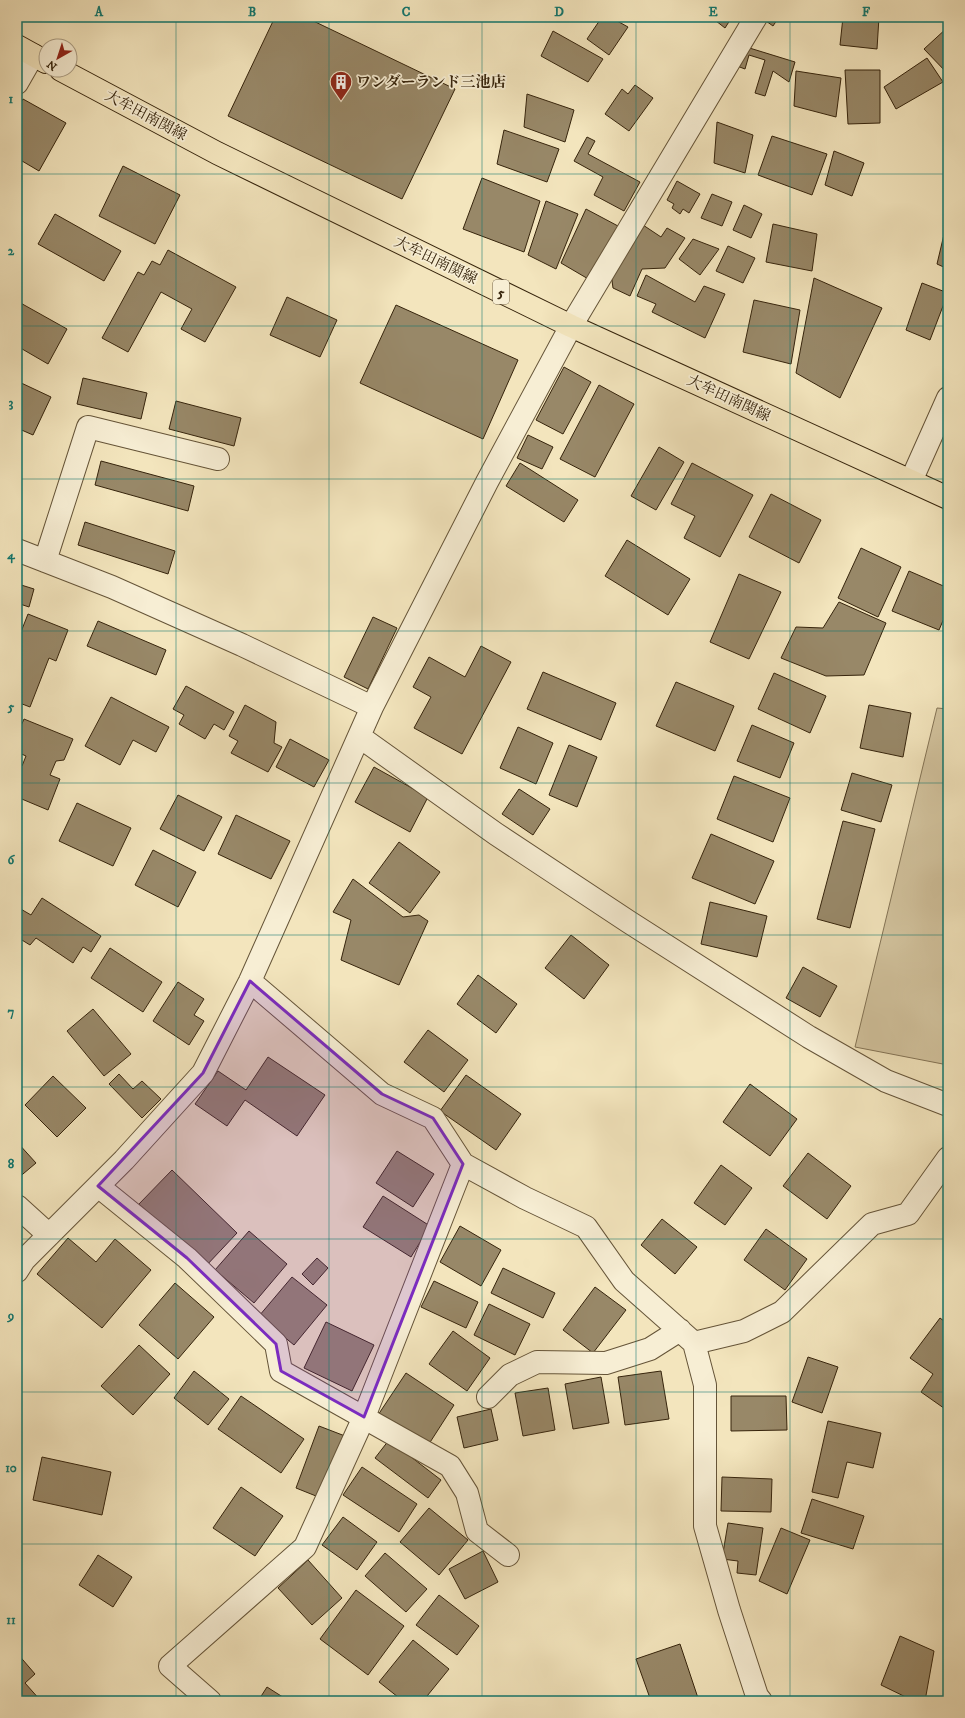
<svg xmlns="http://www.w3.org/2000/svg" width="965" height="1718" font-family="'IM FELL DW Pica','Noto Serif JP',serif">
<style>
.green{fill:#d3c49f;stroke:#847456}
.building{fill:#988868;stroke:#36240c}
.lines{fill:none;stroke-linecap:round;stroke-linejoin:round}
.minor-casing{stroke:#655438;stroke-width:24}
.major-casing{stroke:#36240c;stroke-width:24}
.minor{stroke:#f7eed4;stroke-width:22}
.major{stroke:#f3e5bd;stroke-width:22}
.marked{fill:#7b2cbf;fill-opacity:0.2;stroke:#7b2cbf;stroke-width:3;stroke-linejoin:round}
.grid{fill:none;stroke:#0f766e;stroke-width:1;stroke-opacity:0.55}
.labels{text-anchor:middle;stroke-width:3.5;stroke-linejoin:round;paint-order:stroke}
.shield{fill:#f7eed4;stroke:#706148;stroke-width:1}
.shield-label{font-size:14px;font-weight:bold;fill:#36240c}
.poi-label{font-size:15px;font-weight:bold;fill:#36240c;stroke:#f7eed4;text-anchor:start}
.street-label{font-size:15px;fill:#36240c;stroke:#f7eed4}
.neatline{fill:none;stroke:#0f766e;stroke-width:1.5}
.grid-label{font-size:13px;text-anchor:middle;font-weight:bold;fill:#0f766e}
</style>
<rect width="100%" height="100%" fill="#f3e5bd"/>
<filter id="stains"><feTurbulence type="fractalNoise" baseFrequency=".005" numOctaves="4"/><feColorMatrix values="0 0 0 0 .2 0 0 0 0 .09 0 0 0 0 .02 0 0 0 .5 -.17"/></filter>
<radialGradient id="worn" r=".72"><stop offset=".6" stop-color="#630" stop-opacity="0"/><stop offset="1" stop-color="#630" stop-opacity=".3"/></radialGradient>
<path class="green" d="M 937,708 L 948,709 L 948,1065 L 855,1047 Z"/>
<path class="building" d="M 275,17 L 305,17 L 455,89 L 402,199 L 228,116 Z
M 602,17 L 610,17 L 628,27 L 609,55 L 587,39 Z
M 711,17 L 732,17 L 725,28 Z
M 768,17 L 779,17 L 773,26 L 766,21 Z
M 843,17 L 879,17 L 877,49 L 840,45 Z
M 948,27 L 948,74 L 924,49 Z
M 553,31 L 603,59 L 588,82 L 541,56 Z
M 743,46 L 795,62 L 789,82 L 773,71 L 765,96 L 755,93 L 765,60 L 749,55 L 745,69 L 737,66 Z
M 927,58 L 943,82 L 896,109 L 884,87 Z
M 845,70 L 880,70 L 880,123 L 848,124 Z
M 796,71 L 841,78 L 836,117 L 794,106 Z
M 635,85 L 653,98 L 629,131 L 605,114 L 622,89 L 628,94 Z
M 527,94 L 574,110 L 565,142 L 524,127 Z
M 23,99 L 66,123 L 39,171 L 17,158 L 17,109 Z
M 717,122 L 753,135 L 745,173 L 714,163 Z
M 504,130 L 559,149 L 547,182 L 497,164 Z
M 772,136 L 827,154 L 812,195 L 758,175 Z
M 587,137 L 595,141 L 588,154 L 640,182 L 624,211 L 594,195 L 603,177 L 574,161 Z
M 834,151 L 864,163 L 852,196 L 825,185 Z
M 123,166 L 180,195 L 155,244 L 99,216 Z
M 482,178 L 540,201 L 524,252 L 463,229 Z
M 677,181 L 700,194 L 689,213 L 683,209 L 680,214 L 672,208 L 674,204 L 667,200 Z
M 712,194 L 732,202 L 722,226 L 701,218 Z
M 546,201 L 578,214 L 556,269 L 528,255 Z
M 744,205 L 762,214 L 751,238 L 733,230 Z
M 586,209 L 618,226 L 590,280 L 561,263 Z
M 55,214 L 121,251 L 104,281 L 38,244 Z
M 773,224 L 817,234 L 812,271 L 766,262 Z
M 643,225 L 661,237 L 667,228 L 685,238 L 665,268 L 642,269 L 630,296 L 613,288 L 611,273 Z
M 946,226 L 948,227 L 948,269 L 937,264 Z
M 693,239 L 719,249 L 700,275 L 679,259 Z
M 728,246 L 755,258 L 743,283 L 716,271 Z
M 168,250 L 236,287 L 205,342 L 181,329 L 192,309 L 161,292 L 128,352 L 102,338 L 138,272 L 144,275 L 152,261 L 160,265 Z
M 646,275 L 695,302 L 704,286 L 725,294 L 705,338 L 652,312 L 656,304 L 637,296 Z
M 814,278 L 882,308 L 840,398 L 796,373 Z
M 922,283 L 948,293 L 930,340 L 906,330 Z
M 287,297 L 337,320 L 320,357 L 270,335 Z
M 754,300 L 800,310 L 791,364 L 743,352 Z
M 17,301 L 67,329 L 48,364 L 17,346 Z
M 396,305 L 518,360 L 483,439 L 360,383 Z
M 564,367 L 591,382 L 563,434 L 536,420 Z
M 83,378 L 147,393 L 141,419 L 77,404 Z
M 17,381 L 51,397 L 33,435 L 17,428 L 19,419 L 17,418 Z
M 599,385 L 634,404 L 595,477 L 560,459 Z
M 176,401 L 241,418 L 234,446 L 169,429 Z
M 528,435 L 553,447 L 542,469 L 517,458 Z
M 659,447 L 684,462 L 656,510 L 631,496 Z
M 101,461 L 194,486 L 188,511 L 95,485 Z
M 520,463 L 578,500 L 564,522 L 506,486 Z
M 692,463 L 753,495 L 720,557 L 684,538 L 695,516 L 671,504 Z
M 771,494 L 821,520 L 799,563 L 749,537 Z
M 85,522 L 175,551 L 168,574 L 78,545 Z
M 627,540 L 690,579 L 668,615 L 605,576 Z
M 861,548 L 901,567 L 878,617 L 838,598 Z
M 909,571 L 948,588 L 948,609 L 939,630 L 892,611 Z
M 739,574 L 781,592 L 749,659 L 710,642 Z
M 18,584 L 34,589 L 29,607 L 17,603 Z
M 839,602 L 886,623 L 864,675 L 826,676 L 781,658 L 796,627 L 823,628 Z
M 28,614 L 68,630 L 56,661 L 49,658 L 30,707 L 17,702 L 17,642 Z
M 373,617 L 397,628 L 368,689 L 344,677 Z
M 98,621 L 166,650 L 156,675 L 87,646 Z
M 481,646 L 511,662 L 462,754 L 414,728 L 431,697 L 413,687 L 429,657 L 465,677 Z
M 543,672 L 616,703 L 601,740 L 527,709 Z
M 774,673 L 826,696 L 810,733 L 758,709 Z
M 676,682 L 734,706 L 715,751 L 656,726 Z
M 186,686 L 234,712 L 224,730 L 214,724 L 205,739 L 179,724 L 184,715 L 173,709 Z
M 111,697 L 169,727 L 156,752 L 133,740 L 120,765 L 85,746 Z
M 245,705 L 276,722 L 274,743 L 282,747 L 268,772 L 231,753 L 238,741 L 229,736 Z
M 869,705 L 911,713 L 903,757 L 860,748 Z
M 24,719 L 73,739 L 64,760 L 56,761 L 50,775 L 60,779 L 48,810 L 17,797 L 17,764 L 22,766 L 26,756 L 17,752 L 17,735 Z
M 752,725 L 794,743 L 780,778 L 737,761 Z
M 518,727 L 553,743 L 536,784 L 500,768 Z
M 290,739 L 329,760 L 314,787 L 276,767 Z
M 569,745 L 597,757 L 577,807 L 549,795 Z
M 374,767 L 428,797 L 410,832 L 355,802 Z
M 852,773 L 892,785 L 881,822 L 841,810 Z
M 734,776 L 790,798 L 773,842 L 717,819 Z
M 519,789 L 550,809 L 533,835 L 502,814 Z
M 178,795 L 222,817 L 204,851 L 160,829 Z
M 77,803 L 131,828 L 113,866 L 59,841 Z
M 236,815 L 290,841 L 271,879 L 218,854 Z
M 843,821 L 875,829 L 850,928 L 817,919 Z
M 711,834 L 774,861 L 755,904 L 692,878 Z
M 399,842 L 440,872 L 410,913 L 369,883 Z
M 153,850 L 196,872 L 178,907 L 135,885 Z
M 353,879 L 403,917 L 419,915 L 428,921 L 399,985 L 341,960 L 351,920 L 333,912 Z
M 42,898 L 101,936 L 91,952 L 83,947 L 73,963 L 36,938 L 30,945 L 17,937 L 17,911 L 19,908 L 31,915 Z
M 710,902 L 767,916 L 757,957 L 701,944 Z
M 571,935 L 609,965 L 584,999 L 545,968 Z
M 110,948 L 162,982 L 143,1012 L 91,978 Z
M 803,967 L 837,986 L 820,1017 L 786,998 Z
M 478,975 L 517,1004 L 496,1033 L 457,1004 Z
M 178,982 L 204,999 L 194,1015 L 204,1021 L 189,1045 L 153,1021 Z
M 93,1009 L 131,1054 L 104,1076 L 67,1031 Z
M 428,1030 L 468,1060 L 444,1092 L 404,1062 Z
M 268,1057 L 325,1095 L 297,1136 L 245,1100 L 227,1126 L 195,1104 L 218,1071 L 246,1090 Z
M 119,1074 L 133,1089 L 142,1081 L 161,1099 L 142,1118 L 109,1084 Z
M 466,1075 L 521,1114 L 496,1150 L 440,1111 Z
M 53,1076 L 86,1108 L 57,1137 L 25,1105 Z
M 750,1084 L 797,1119 L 770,1156 L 723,1122 Z
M 17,1142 L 36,1163 L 17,1179 Z
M 397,1151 L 434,1174 L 413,1207 L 376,1183 Z
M 808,1153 L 851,1186 L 827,1219 L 783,1186 Z
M 721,1165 L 752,1188 L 725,1225 L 694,1203 Z
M 172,1170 L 237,1233 L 205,1267 L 139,1204 Z
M 383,1196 L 430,1226 L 411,1257 L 363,1227 Z
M 662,1219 L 697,1247 L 675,1274 L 641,1245 Z
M 460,1226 L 501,1250 L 481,1286 L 440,1262 Z
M 766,1229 L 807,1259 L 785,1290 L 744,1260 Z
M 249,1231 L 287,1264 L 254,1303 L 215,1270 Z
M 68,1238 L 96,1262 L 115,1239 L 151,1270 L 102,1328 L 37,1274 Z
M 317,1258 L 328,1268 L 313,1285 L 302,1274 Z
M 503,1268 L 555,1293 L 543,1318 L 491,1293 Z
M 292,1277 L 327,1305 L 294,1345 L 259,1316 Z
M 434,1281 L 478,1302 L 466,1328 L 421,1307 Z
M 175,1283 L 214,1317 L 178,1359 L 139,1325 Z
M 595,1287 L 626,1310 L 593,1353 L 563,1330 Z
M 489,1304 L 530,1324 L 515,1355 L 474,1335 Z
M 940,1318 L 948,1324 L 948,1411 L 921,1392 L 933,1374 L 910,1358 Z
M 326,1322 L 374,1345 L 352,1391 L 304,1368 Z
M 453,1331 L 490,1358 L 467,1391 L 429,1364 Z
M 139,1345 L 170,1374 L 133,1415 L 101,1386 Z
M 808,1357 L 838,1367 L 822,1413 L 792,1402 Z
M 194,1371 L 229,1399 L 208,1425 L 174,1398 Z
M 661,1371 L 669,1419 L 625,1425 L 618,1377 Z
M 406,1373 L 454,1405 L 427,1447 L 378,1415 Z
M 601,1377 L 609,1423 L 573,1429 L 565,1384 Z
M 548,1388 L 555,1430 L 523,1436 L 515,1393 Z
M 241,1396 L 304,1439 L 281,1473 L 218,1429 Z
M 731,1396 L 786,1396 L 787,1430 L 731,1431 Z
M 491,1409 L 498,1440 L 464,1448 L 457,1417 Z
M 828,1421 L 881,1433 L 873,1468 L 847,1462 L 838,1498 L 812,1492 Z
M 319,1426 L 345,1436 L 321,1498 L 296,1488 Z
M 389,1440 L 441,1480 L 428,1498 L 375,1458 Z
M 42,1457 L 111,1472 L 102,1515 L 33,1500 Z
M 362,1467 L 417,1504 L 399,1532 L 343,1495 Z
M 722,1477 L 772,1479 L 771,1512 L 721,1511 Z
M 241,1487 L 283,1516 L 255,1556 L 213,1528 Z
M 812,1499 L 864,1516 L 853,1549 L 801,1533 Z
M 429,1508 L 468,1540 L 439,1575 L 400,1542 Z
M 343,1517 L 377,1542 L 357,1570 L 322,1545 Z
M 728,1523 L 763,1528 L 756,1575 L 737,1573 L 738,1561 L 722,1559 Z
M 781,1528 L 810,1540 L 787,1594 L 759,1581 Z
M 483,1551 L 498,1582 L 465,1599 L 449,1569 Z
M 385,1553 L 427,1589 L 406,1612 L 365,1576 Z
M 98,1555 L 132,1577 L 113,1607 L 79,1585 Z
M 308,1560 L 342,1598 L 312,1625 L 278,1588 Z
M 356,1590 L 404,1626 L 368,1675 L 320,1639 Z
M 439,1595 L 479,1626 L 457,1655 L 416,1625 Z
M 900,1636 L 934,1651 L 925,1701 L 914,1701 L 881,1685 Z
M 413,1640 L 449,1669 L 423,1701 L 403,1701 L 379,1682 Z
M 680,1644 L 699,1701 L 651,1701 L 636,1659 Z
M 17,1653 L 35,1674 L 25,1683 L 41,1701 L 17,1701 Z
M 267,1687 L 289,1701 L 258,1701 Z"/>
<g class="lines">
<g class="minor-casing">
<path id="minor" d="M 17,83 L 33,55
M 911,481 L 948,398
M 17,550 L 112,587 L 242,645 L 372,707
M 45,561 L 88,427 L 218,459
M 360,737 L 496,834 L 629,922 L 809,1037 L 886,1081 L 948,1105
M 250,981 L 382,1094 L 433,1118 L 463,1164 L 525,1198 L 586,1227 L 624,1281 L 694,1343 L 705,1385 L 705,1526 L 729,1610 L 757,1696 L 761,1701
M 98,1186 L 187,1258 L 276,1344 L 281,1371 L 450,1466 L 467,1493 L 477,1531 L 508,1555
M 17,1206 L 49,1235
M 17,1271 L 24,1260 L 124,1160 L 203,1073 L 250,981 L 372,707 L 487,482 L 571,326 L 756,17
M 694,1343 L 744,1331 L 782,1312 L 872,1224 L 908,1214 L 948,1158
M 488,1397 L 510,1375 L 537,1362 L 606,1363 L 650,1349 L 680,1330
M 210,1701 L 170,1666 L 305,1547 L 364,1417 L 463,1164"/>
</g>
<g class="major-casing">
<path id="major" d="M 17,46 L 46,62
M 61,70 L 217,153 L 571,326 L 948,498"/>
</g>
<use href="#minor" class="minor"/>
<use href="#major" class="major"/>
</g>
<path class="marked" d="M 250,981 L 382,1094 L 433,1118 L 463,1164 L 364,1417 L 281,1371 L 276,1344 L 187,1258 L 98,1186 L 203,1073 Z"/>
<path class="grid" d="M 176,17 L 176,1701M 329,17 L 329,1701M 482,17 L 482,1701M 636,17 L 636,1701M 790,17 L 790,1701M 17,174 L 948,174M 17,326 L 948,326M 17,479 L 948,479M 17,631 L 948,631M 17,783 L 948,783M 17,935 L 948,935M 17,1087 L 948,1087M 17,1239 L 948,1239M 17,1392 L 948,1392M 17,1544 L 948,1544"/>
<defs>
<g id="building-pin" transform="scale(1.15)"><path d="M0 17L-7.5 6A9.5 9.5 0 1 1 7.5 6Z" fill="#8f2418" stroke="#f7eed4"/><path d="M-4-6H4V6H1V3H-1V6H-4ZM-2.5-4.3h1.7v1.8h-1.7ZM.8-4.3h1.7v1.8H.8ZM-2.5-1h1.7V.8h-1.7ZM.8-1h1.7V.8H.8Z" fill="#fff"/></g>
</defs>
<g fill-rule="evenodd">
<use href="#building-pin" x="341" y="82"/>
</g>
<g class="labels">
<rect class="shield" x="493" y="280" width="16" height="24" rx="3"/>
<g class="shield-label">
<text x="501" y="297">5</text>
</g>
<g class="poi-label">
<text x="356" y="87">ワンダーランド三池店</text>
</g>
<g class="street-label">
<text transform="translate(146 115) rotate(28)" y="5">大牟田南関線</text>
<text transform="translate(436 260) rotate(26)" y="5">大牟田南関線</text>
<text transform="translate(729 398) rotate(25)" y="5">大牟田南関線</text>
</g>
</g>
<rect width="965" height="1718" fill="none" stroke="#f3e5bd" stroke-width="44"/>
<g transform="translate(58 58) rotate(219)"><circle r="19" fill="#f7eed4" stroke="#aa9d84"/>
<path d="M0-3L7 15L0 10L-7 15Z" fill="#8f2418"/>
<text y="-6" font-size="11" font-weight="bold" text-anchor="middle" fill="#36240c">N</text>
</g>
<rect x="22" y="22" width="921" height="1674" class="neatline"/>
<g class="grid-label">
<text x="99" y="16">A</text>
<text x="252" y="16">B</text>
<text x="406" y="16">C</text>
<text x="559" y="16">D</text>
<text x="713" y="16">E</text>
<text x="866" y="16">F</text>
<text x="11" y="103">1</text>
<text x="11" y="255">2</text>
<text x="11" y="407">3</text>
<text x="11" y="559">4</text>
<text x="11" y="711">5</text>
<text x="11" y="864">6</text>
<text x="11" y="1016">7</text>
<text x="11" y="1168">8</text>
<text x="11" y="1320">9</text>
<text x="11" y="1472">10</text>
<text x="11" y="1624">11</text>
</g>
<rect width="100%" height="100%" filter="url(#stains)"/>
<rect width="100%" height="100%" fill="url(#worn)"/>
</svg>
